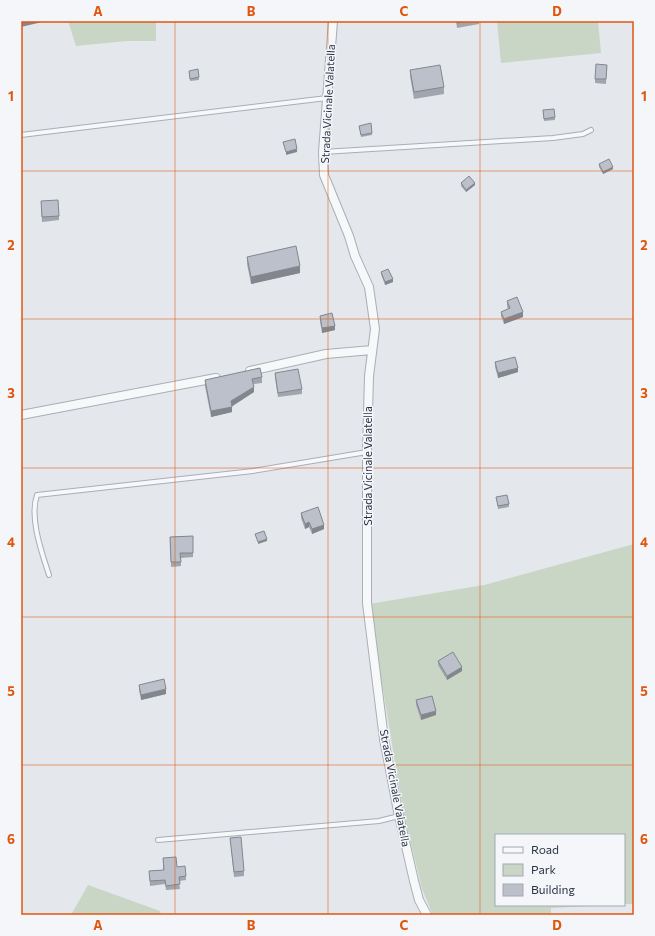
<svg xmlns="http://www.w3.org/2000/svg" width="655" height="936" font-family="Commissioner,sans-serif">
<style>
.green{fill:#c9d6c5}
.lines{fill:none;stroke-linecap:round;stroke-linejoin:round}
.lane-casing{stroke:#a9aeb7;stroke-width:6}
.street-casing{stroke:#a9aeb7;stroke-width:10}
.lane{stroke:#f7f8fa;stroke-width:4}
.street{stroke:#f7f8fa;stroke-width:8}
.wall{fill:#a1a5ae}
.shaded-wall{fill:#83868d}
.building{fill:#bbc0ca;stroke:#83868d}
.grid{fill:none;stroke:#df570f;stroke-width:1;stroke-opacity:0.55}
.labels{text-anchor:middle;stroke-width:3;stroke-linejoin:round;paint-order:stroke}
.street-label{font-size:11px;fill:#2b3445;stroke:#f4f6f9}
.neatline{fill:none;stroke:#df570f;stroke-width:1.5}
.grid-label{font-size:13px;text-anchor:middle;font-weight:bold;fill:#df570f}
</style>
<rect width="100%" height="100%" fill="#e4e7ec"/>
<path class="green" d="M 68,21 L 156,21 L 156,41 L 127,41 L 76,46 Z
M 497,21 L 598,21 L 601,53 L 501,63 Z
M 634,544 L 634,904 L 624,904 L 624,835 L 496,835 L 496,905 L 608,905 L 551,908 L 551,915 L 433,915 L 422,889 L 403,811 L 369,604 L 484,585 Z
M 88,885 L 160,911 L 161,915 L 71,915 Z"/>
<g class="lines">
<g class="lane-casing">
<path id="lane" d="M 21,135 L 327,98
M 323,152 L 553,138 L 583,134 L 591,130
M 49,575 C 42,553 29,518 37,495 L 253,471 L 367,452
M 158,840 L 379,821 L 399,816"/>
</g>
<g class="street-casing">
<path id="street" d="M 333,21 L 323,152 L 324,175 L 349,236 L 355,256 L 369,287 L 375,329 L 369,376 L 367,452 L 367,603 L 384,739 L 398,811 L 414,881 L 419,900 L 427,915
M 250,371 L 326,354 L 372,350
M 21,415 L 216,378"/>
</g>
<use href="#lane" class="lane"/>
<use href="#street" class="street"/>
</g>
<path class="wall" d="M 456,21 L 479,21 L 479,24 L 457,28 Z
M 607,65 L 606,84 L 595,83 L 595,79 Z
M 410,70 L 444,87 L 444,94 L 414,99 L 410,76 Z
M 189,71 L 199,77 L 199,80 L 190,81 Z
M 543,110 L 555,117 L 555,120 L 544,121 Z
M 359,126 L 372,133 L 372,135 L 361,137 Z
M 599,164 L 613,169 L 603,174 L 599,167 Z
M 461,183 L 475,185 L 466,192 L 461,186 Z
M 41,206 L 59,216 L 59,220 L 42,222 Z
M 247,257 L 300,273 L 251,284 L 247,264 Z
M 381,272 L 393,282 L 385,285 L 381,274 Z
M 507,301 L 523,317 L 504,324 L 501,316 L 501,312 L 508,309 L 507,306 Z
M 320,316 L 335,330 L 322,333 L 320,321 Z
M 495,362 L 518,372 L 498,378 L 495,367 Z
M 275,373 L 302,389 L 302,394 L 278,397 L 275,378 Z
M 262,377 L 262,383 L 253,384 L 254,392 L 232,406 L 232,412 L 211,417 L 205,386 L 205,380 Z
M 496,497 L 509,504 L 509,507 L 498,509 Z
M 301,513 L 324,529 L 312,534 L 309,527 L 305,529 L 301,518 Z
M 193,536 L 193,557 L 181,558 L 181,566 L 171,567 L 170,537 Z
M 438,661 L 462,671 L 447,680 L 438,665 Z
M 139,685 L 166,694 L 141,700 L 139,690 Z
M 416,700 L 436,715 L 421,720 L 416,705 Z
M 230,838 L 244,871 L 244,876 L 234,877 Z
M 163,858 L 177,867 L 186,876 L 186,880 L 179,881 L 180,889 L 166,890 L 165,884 L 150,886 L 149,871 L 163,870 Z"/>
<path class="shaded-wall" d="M 21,21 L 42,21 L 42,22 L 21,27 Z
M 297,149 L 297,152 L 286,155 L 286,152 Z
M 613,167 L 613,169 L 603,174 L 603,172 Z
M 475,183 L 475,185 L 466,192 L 466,190 Z
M 300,266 L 300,273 L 251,284 L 251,277 Z
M 393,279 L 393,282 L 385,285 L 385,282 Z
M 523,312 L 523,317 L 504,324 L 504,319 Z
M 335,326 L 335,330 L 322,333 L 322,328 Z
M 518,368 L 518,372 L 498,378 L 498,373 Z
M 254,387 L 254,392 L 231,407 L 232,407 L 232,412 L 211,417 L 211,411 Z
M 309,522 L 309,527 L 305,529 L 305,524 Z
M 324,525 L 324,529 L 312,534 L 312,529 Z
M 267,539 L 267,541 L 258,544 L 258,542 Z
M 462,667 L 462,671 L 447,680 L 447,676 Z
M 166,689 L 166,694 L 141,700 L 141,695 Z
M 436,711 L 436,715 L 421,720 L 421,715 Z"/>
<path class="building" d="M 457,21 L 469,21 L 457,23 Z
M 596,64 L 607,65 L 606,79 L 595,79 Z
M 440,65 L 444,87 L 414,92 L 410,70 Z
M 198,69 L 199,77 L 190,79 L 189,71 Z
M 554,109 L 555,117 L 544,119 L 543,110 Z
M 371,123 L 372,133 L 361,135 L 359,126 Z
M 295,139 L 297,149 L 286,152 L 283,142 Z
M 609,159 L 613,167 L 603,172 L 599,164 Z
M 469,176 L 475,183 L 466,190 L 461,183 Z
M 58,200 L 59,216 L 42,217 L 41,201 Z
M 296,246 L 300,266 L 251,277 L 247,257 Z
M 388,269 L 393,279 L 385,282 L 381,272 Z
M 517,297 L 523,312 L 504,319 L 501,312 L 510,308 L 507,301 Z
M 332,313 L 335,326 L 322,328 L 320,316 Z
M 515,357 L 518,368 L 498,373 L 495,362 Z
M 260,368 L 262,377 L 252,379 L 254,387 L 231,401 L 232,407 L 211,411 L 205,380 Z
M 298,369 L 302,389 L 278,393 L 275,373 Z
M 507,495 L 509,504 L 498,506 L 496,497 Z
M 318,507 L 324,525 L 312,529 L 309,522 L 305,524 L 301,513 Z
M 264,531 L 267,539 L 258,542 L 255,534 Z
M 193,536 L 193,553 L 180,553 L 181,562 L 171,562 L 170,537 Z
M 453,652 L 462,667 L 447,676 L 438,661 Z
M 164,679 L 166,689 L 141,695 L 139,685 Z
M 432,696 L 436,711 L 421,715 L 416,700 Z
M 241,837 L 244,871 L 234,872 L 230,838 Z
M 176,857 L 177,867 L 185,866 L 186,876 L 179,877 L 180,884 L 166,886 L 165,880 L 150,881 L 149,871 L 164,870 L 163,858 Z"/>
<path class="grid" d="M 175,21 L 175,915M 328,21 L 328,915M 480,21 L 480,915M 21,171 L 634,171M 21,319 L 634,319M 21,468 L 634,468M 21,617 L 634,617M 21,765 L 634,765"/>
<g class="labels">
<g class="street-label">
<text transform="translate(328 104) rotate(-87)" y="4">Strada Vicinale Valatella</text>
<text transform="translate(368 466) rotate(-90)" y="4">Strada Vicinale Valatella</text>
<text transform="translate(395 788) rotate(79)" y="4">Strada Vicinale Valatella</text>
</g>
</g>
<rect width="655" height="936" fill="none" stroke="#f4f6f9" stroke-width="44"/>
<rect x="495" y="834" width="130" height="72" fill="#f4f6f9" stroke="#a4a8b1"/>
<rect x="503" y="847" width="20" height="6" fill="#f7f8fa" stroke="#a4a8b1"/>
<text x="531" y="854" font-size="12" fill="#2b3445">Road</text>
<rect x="503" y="864" width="20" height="12" fill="#c9d6c5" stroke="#a4a8b1"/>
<text x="531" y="874" font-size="12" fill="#2b3445">Park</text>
<rect x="503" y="884" width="20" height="12" fill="#bbc0ca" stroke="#a4a8b1"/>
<text x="531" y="894" font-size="12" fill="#2b3445">Building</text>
<rect x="22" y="22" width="611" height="892" class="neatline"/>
<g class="grid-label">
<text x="98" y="16">A</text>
<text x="251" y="16">B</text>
<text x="404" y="16">C</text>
<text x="557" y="16">D</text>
<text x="11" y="101">1</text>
<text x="644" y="101">1</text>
<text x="11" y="250">2</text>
<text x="644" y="250">2</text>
<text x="11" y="398">3</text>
<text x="644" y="398">3</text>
<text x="11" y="547">4</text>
<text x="644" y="547">4</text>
<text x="11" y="696">5</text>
<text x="644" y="696">5</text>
<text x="11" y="844">6</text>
<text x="644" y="844">6</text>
<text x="98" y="930">A</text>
<text x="251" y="930">B</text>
<text x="404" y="930">C</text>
<text x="557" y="930">D</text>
</g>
</svg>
